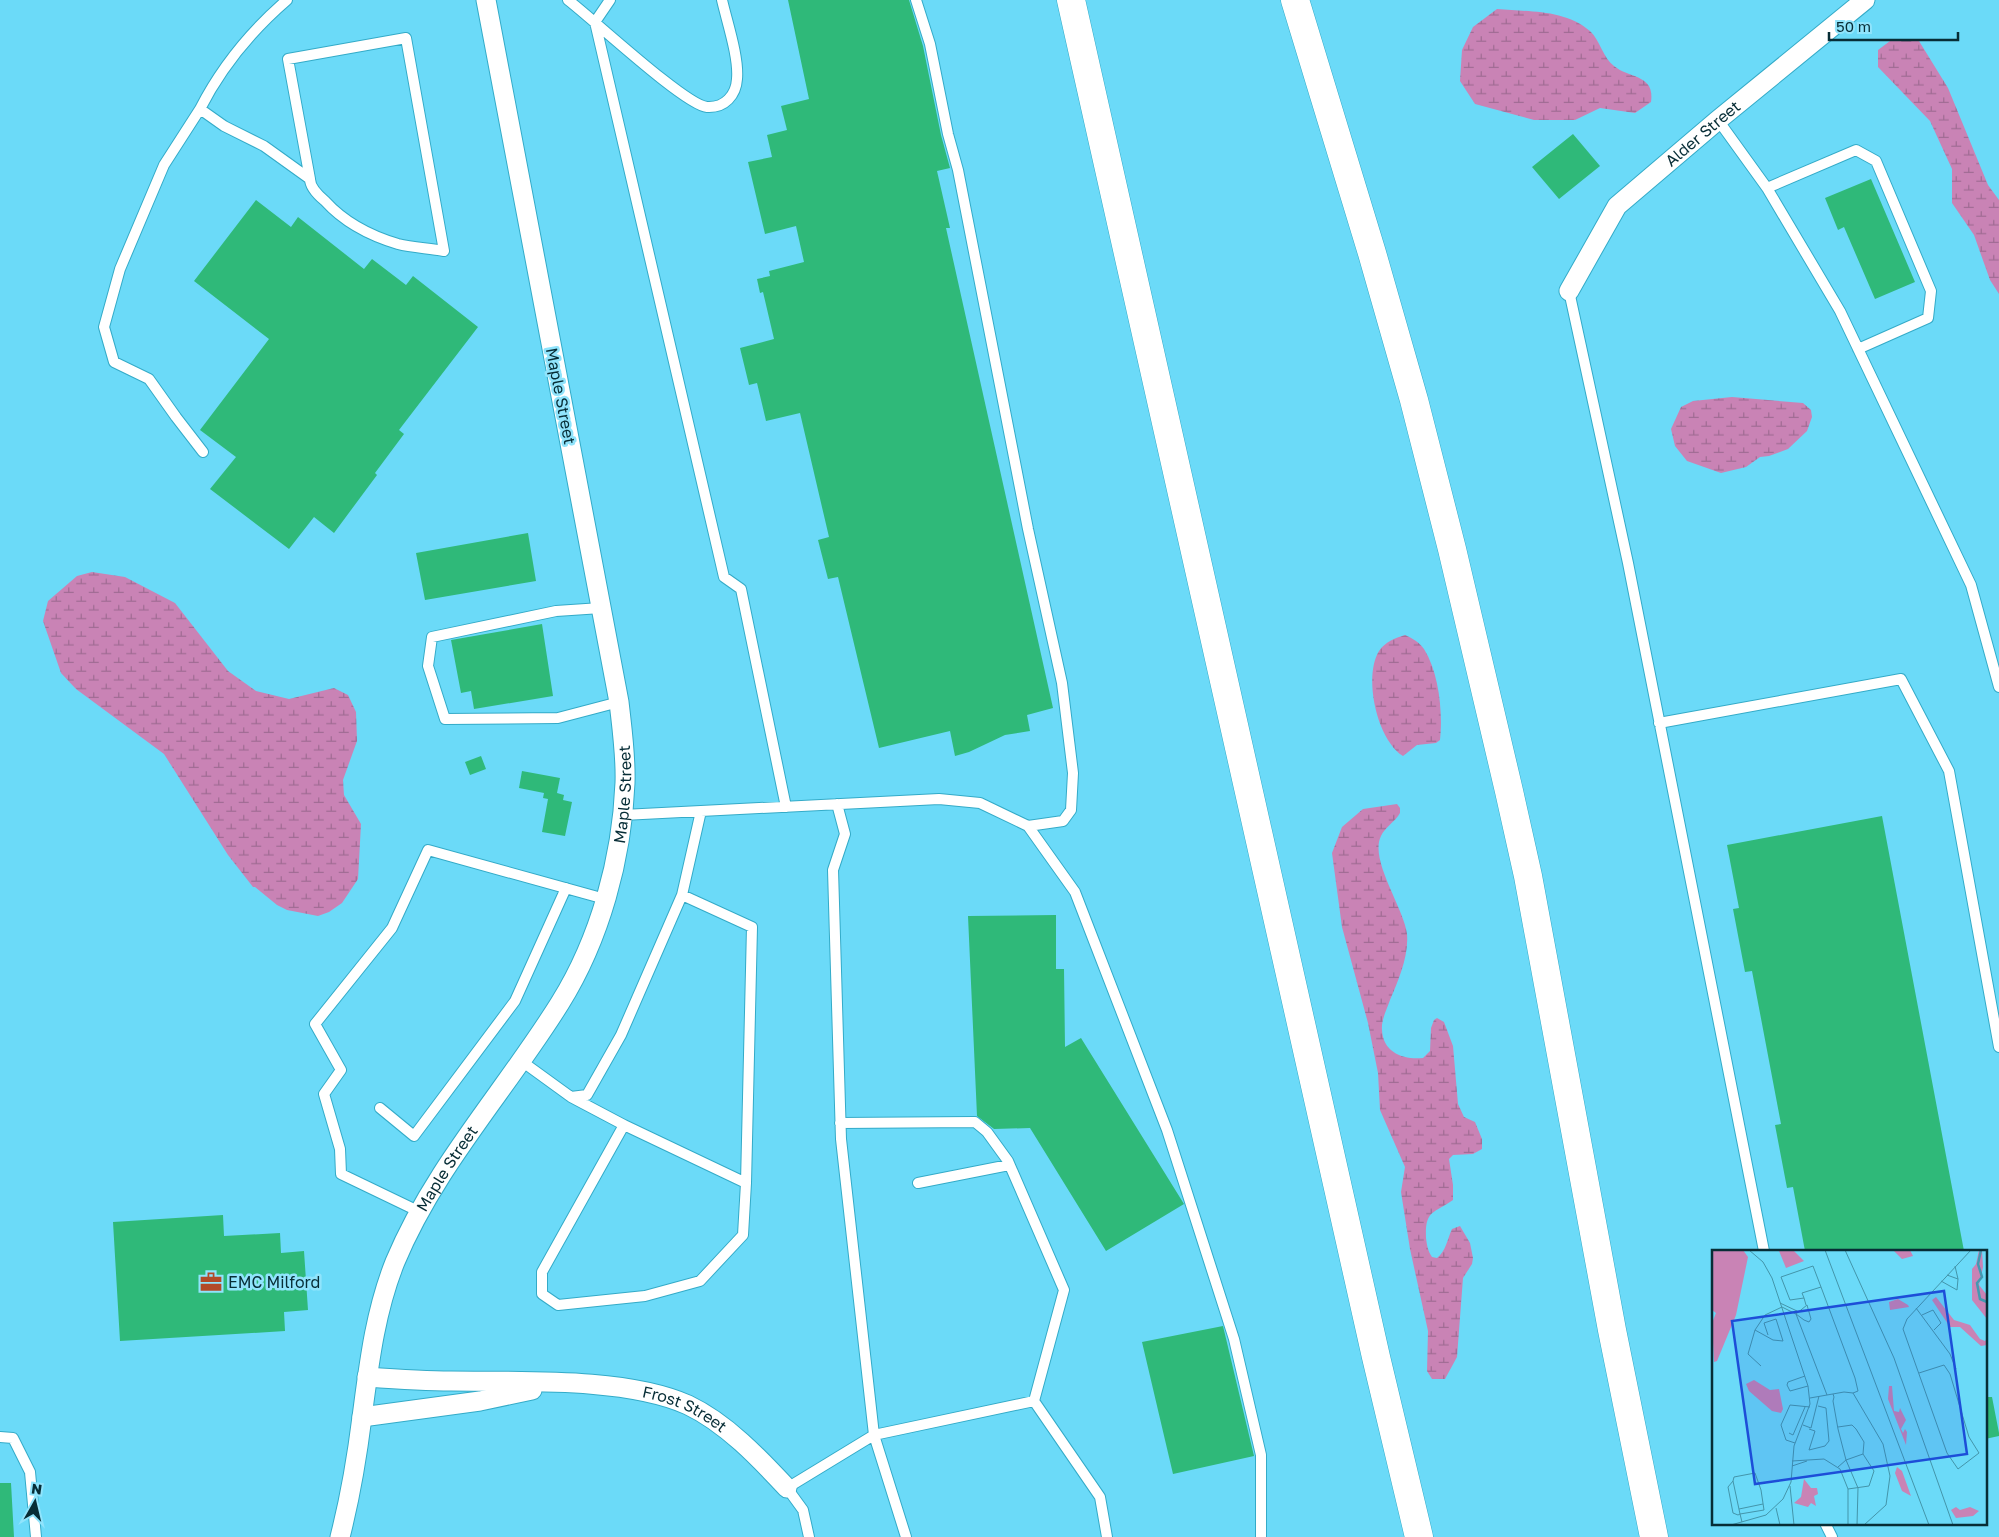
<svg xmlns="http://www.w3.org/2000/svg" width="1999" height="1537" font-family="'Golos Text',sans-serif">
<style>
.wetland{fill:url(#wetland-marsh)}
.building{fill:#2fb979}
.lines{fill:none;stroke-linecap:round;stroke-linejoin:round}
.lane-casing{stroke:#34abc8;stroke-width:12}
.street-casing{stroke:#34abc8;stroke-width:21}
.highway-casing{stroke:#34abc8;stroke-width:29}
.lane{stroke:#fff;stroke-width:10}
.street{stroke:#fff;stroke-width:19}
.highway{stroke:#fff;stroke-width:28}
.labels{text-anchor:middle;stroke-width:5;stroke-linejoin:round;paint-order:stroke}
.street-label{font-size:16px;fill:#072d36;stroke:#90e4fc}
.poi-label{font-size:16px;fill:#072d36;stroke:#90e4fc;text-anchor:start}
.inset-river{fill:none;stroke:#4299b1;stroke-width:2.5}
.inset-road{fill:none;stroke:#4395aa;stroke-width:1}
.view{fill:#1d4ed8;fill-opacity:0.15;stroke:#1d4ed8;stroke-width:2.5}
.inset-edge{fill:none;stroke:#072d36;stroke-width:2.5}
</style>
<defs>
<pattern id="wetland-marsh" width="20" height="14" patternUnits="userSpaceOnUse" patternTransform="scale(1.25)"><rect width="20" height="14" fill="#c983b5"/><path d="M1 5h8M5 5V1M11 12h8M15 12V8" fill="none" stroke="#a16c94"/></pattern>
</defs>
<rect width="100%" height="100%" fill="#6bdaf8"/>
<path class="wetland" d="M 1497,9 C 1529,12 1564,9 1590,31 C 1600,40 1603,58 1614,66 C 1630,79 1655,74 1651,102 L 1635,113 L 1600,108 L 1575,120 L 1534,120 L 1475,104 L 1460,81 L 1462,50 L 1473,27 Z
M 1890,41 L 1919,41 L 1948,88 L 1988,185 L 1999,200 L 1999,294 L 1990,280 L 1974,235 L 1952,203 L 1952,169 L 1930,121 L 1878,67 L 1878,50 Z
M 1732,397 L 1803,403 L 1811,410 L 1812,417 L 1807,431 L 1788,449 L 1769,456 L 1760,457 L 1746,467 L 1721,473 L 1687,461 L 1675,446 L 1671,429 L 1681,407 L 1693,401 Z
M 92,572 L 125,577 L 175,603 L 228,671 L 256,691 L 289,699 L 334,688 L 348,695 L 356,712 L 357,741 L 343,780 L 344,795 L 361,824 L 358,879 L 342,903 L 329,912 L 318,916 L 287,910 L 277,905 L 255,887 L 253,887 L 228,855 L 164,754 L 76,689 L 61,673 L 43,621 L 48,601 L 77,576 Z
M 1405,635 C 1412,638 1419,642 1424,649 C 1439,673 1443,712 1440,740 L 1436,743 L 1417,745 L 1403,756 C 1377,740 1363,677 1379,651 C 1385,642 1395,638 1405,635 Z
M 1397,804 L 1400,808 L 1400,813 C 1395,822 1385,827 1381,836 C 1369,860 1404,908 1407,934 C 1409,956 1398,981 1390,1000 C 1387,1009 1381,1020 1382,1030 C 1383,1053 1404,1060 1423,1058 L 1430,1051 L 1431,1028 L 1434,1020 L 1437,1018 L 1444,1022 L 1453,1046 L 1458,1104 L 1464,1117 L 1475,1122 L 1482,1139 L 1482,1149 L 1473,1154 L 1453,1155 L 1449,1159 L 1453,1185 L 1453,1200 C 1433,1214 1425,1210 1426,1238 C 1427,1246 1428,1251 1432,1257 L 1437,1258 C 1446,1251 1447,1240 1452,1229 L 1460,1226 L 1470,1243 L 1473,1258 L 1472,1264 L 1463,1278 L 1457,1357 L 1445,1379 L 1432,1379 L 1427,1371 L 1428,1331 L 1410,1249 L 1401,1192 L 1405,1167 L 1380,1110 L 1378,1073 L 1368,1023 L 1342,927 L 1332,853 L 1342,827 L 1363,809 Z"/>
<path class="building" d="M 788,0 L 909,0 L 923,46 L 941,135 L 950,168 L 937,171 L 950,228 L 946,228 L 1053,708 L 1027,715 L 1030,731 L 1005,735 L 969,752 L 955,756 L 950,731 L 879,748 L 838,577 L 828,579 L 818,540 L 829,537 L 800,413 L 766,421 L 757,383 L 749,385 L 740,348 L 774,339 L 763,292 L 760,293 L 757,279 L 770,276 L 769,271 L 804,262 L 796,226 L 765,234 L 748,162 L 772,157 L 767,135 L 787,130 L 781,106 L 809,99 Z
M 1573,134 L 1600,166 L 1559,199 L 1532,167 Z
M 1871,179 L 1915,282 L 1875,299 L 1844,227 L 1838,230 L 1825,198 Z
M 256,200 L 291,227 L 298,217 L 364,269 L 372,259 L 406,285 L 413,276 L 478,327 L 399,430 L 404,434 L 375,473 L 377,475 L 334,533 L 314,517 L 289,549 L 210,489 L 236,457 L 200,430 L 269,339 L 194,281 Z
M 528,533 L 536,581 L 425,600 L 416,553 Z
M 542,624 L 553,696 L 474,709 L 471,691 L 461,693 L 451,640 Z
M 481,756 L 486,769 L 470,775 L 465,762 Z
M 522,771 L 560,778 L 557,793 L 564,795 L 563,800 L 572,802 L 565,836 L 542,832 L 548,799 L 543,798 L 544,793 L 519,788 Z
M 1882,816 L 1964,1251 L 1805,1251 L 1793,1187 L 1787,1188 L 1775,1125 L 1781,1124 L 1752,971 L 1745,972 L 1733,909 L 1739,908 L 1727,845 Z
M 1056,915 L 1056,969 L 1064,969 L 1065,1047 L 1081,1038 L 1184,1204 L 1106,1251 L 1030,1128 L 994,1129 L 977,1116 L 968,916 Z
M 223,1215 L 224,1236 L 280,1233 L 281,1253 L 304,1251 L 308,1310 L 284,1312 L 285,1331 L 120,1341 L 113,1222 Z
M 1223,1326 L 1254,1456 L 1173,1474 L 1142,1342 Z
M 1985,1397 L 1992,1397 L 1999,1433 L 1999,1436 L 1985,1439 Z
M 0,1483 L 11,1483 L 14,1537 L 0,1537 Z"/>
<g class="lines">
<g class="lane-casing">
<path id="lane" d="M 287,0 C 251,31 222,66 200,109 L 224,126 L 264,146 L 310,179 C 310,188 319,196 325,201 C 344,222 371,236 398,244 C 413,248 429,248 444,251 L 406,38 L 288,59 L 310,179
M 568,0 C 593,19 685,105 707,107 C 725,108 736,95 737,79 C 739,57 727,22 722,0
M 610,0 L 595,22 L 724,577 L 741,589 L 786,807
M 916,0 L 930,44 L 948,134 L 958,170 L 1028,529 L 1062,683 L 1073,773 L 1071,810 L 1063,821 L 1028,826
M 200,109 L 164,165 L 120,269 L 104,327 L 114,362 L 149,379 L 176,417 L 203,452
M 1718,120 L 1767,188 L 1840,311 L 1971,585 L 1999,687
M 1767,188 L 1856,150 L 1876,161 L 1931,291 L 1928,318 L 1858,349
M 1569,291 L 1628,563 L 1764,1251
M 601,608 L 556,611 L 432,637 L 428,666 L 445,719 L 558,718 L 619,702
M 1659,723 L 1901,679 L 1949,771 L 1999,1047
M 837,804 L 845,834 L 833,870 L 841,1139 L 874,1435 L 1034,1401 L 1064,1290 L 1008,1161 L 987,1132 L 975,1122 L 840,1123
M 623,815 L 939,799 L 980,803 L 1028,826 L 1075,892 L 1167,1130 L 1234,1339 L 1261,1455 L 1261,1537
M 520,1060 L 571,1097 L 587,1095 L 621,1035 L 682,895 L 701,811
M 571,1097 L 624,1125 L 542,1272 L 542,1294 L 558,1305 L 645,1296 L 700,1281 L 743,1235 L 746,1183 L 752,927 L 682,895
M 380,1108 L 414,1136 L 515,1001 L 566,888
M 624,1125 L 746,1183
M 918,1183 L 1009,1165
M 420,1212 L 341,1174 L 340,1149 L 324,1094 L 341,1070 L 315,1024 L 392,928 L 428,850 L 605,899
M 1034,1401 L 1100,1497 L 1107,1537
M 0,1437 L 13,1438 L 30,1472 L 36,1537
M 1825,1523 L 1832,1537
M 809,1537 L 803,1510 L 787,1488 L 874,1435 L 906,1537"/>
</g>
<g class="street-casing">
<g id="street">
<path id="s1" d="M 1569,291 L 1617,206 L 1718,120 L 1865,0"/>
<path id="s2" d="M 367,1377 C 395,1379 423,1381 451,1381 C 519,1382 626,1377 688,1405 C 726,1423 759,1458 787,1488"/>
<path d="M 362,1417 L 480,1401 L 532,1390"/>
<path id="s3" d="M 340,1537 C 350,1498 357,1457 362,1417 C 369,1364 375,1312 395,1262 C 435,1166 506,1090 560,1003 C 600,939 622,858 625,783 C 626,756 622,729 619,702 L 486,0"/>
</g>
</g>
<g class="highway-casing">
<path id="highway" d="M 1071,0 L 1376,1357 L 1419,1537
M 1295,0 L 1372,253 L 1414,400 L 1452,549 L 1509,791 L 1528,876 L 1612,1330 L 1654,1537"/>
</g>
<use href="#lane" class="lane"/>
<use href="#street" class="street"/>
<use href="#highway" class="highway"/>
</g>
<defs>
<g id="office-bare" transform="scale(1.725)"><path d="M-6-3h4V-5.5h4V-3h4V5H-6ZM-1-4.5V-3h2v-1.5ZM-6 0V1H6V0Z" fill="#b24a28" stroke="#90e4fc" stroke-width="2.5" paint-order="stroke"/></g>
</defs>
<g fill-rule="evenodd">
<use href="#office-bare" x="211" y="1282"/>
</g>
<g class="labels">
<g class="street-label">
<text dy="6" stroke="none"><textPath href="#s1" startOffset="210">Alder Street</textPath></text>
<text transform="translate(561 396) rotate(79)" y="6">Maple Street</text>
<text dy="6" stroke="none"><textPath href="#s3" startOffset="809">Maple Street</textPath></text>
<text dy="6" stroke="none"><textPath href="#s3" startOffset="388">Maple Street</textPath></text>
<text dy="6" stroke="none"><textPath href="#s2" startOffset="322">Frost Street</textPath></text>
</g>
<g class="poi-label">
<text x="228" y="1288">EMC Milford</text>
</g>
</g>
<g transform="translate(1712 1250)">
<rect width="275" height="275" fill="#6bdaf8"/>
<path d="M 0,0 L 31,0 L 36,7 L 24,65 L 5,111 L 2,112 L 0,73 L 4,63 L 0,60 ZM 181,0 L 198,0 L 201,6 L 190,9 ZM 267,0 L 270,0 L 271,17 L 267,35 L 275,45 L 275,69 L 260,50 L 260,19 L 264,14 ZM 224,47 L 242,70 L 258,75 L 268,89 L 273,91 L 275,88 L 275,95 L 269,96 L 248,77 L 238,77 L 220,50 ZM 186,49 L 196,55 L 197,57 L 178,60 L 177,52 ZM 42,130 L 58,140 L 67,139 L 71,159 L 69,163 L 60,161 L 37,141 L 34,134 ZM 177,136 L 180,136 L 182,161 L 187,162 L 188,158 L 194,170 L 189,179 L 191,183 L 193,179 L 195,182 L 194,195 L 176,149 ZM 185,217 L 190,221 L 199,246 L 190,241 L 183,223 ZM 92,229 L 99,238 L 105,238 L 106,244 L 102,246 L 104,256 L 99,253 L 96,257 L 82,253 L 89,247 ZM 244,257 L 248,260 L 258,257 L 267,261 L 261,266 L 244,268 L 239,260 Z" fill="#c983b5"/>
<path d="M 67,1 L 82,1 L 92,11 L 74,18 Z" fill="#c983b5"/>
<path class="inset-river" d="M 269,0 L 266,14 L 270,27 L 265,33 L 268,49 L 275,52"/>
<path class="inset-road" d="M 113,0 L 217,275M 133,0 L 182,108 L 241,275M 235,25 L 246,29 L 243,16M 229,31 L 245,40 L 246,29M 109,37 L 143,128 L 146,141 L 141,143M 92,48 L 90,43 L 109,37 L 101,16 L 69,27 L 78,50 L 92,48 L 94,55M 68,53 L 85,61M 204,58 L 238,104 L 244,119M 210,65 L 221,60 L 229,73 L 222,80M 43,80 L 36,104 L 49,116M 56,85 L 52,73 L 64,69 L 71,91 L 61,90 L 43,80 L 53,65 L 70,57 L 84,64 L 92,70 L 97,72 L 99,69 L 95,55 L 84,64 L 115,145M 207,123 L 232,115 L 238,124 L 257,187 L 267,203 L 246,219 L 235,203 L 191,79 L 195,69 L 259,0M 93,126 L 76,132 L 75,135 L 78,141 L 96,136M 121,144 L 122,147 L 121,151 L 126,179 L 134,210 L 151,204 L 152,192 L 144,179 L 140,175 L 126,177M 98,148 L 132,142 L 141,143 L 171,194 L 178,226 L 174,255 L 152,275M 91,175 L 99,178 L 107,146M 97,179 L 103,181 L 97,200 L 113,196 L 117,191 L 114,158 L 106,156M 77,183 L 81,185 L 93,157M 83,193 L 74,190 L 69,175 L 78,155 L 98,157M 80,211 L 112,209 L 128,219 L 136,239 L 136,275M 80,216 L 95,211M 126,217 L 134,210 L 146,238 L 145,275M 21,231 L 16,237 L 21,263 L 26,265 L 28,264 L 52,260 L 49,240 L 43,223 L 22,227 L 21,231 L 28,264 L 30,272M 78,236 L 82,275M 136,239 L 157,236 L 162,221 L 151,204M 64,258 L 68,275M 27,259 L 51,254M 19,275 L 54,265 L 71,249 L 79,232 L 82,196 L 98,154 L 96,136 L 60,28 L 51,12 L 37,0"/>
<path class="view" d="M 232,41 L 255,204 L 43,234 L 20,71 Z"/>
<rect width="275" height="275" class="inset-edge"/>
</g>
<g transform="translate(35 1502) rotate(8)" stroke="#90e4fc" stroke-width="4" paint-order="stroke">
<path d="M0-4L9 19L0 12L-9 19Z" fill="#072d36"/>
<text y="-8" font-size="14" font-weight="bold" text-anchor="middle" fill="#072d36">N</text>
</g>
<path d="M1829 32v8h129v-8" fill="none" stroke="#072d36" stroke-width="2.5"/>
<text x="1836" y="32" font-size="15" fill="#072d36" stroke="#90e4fc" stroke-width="4" paint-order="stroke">50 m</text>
</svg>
